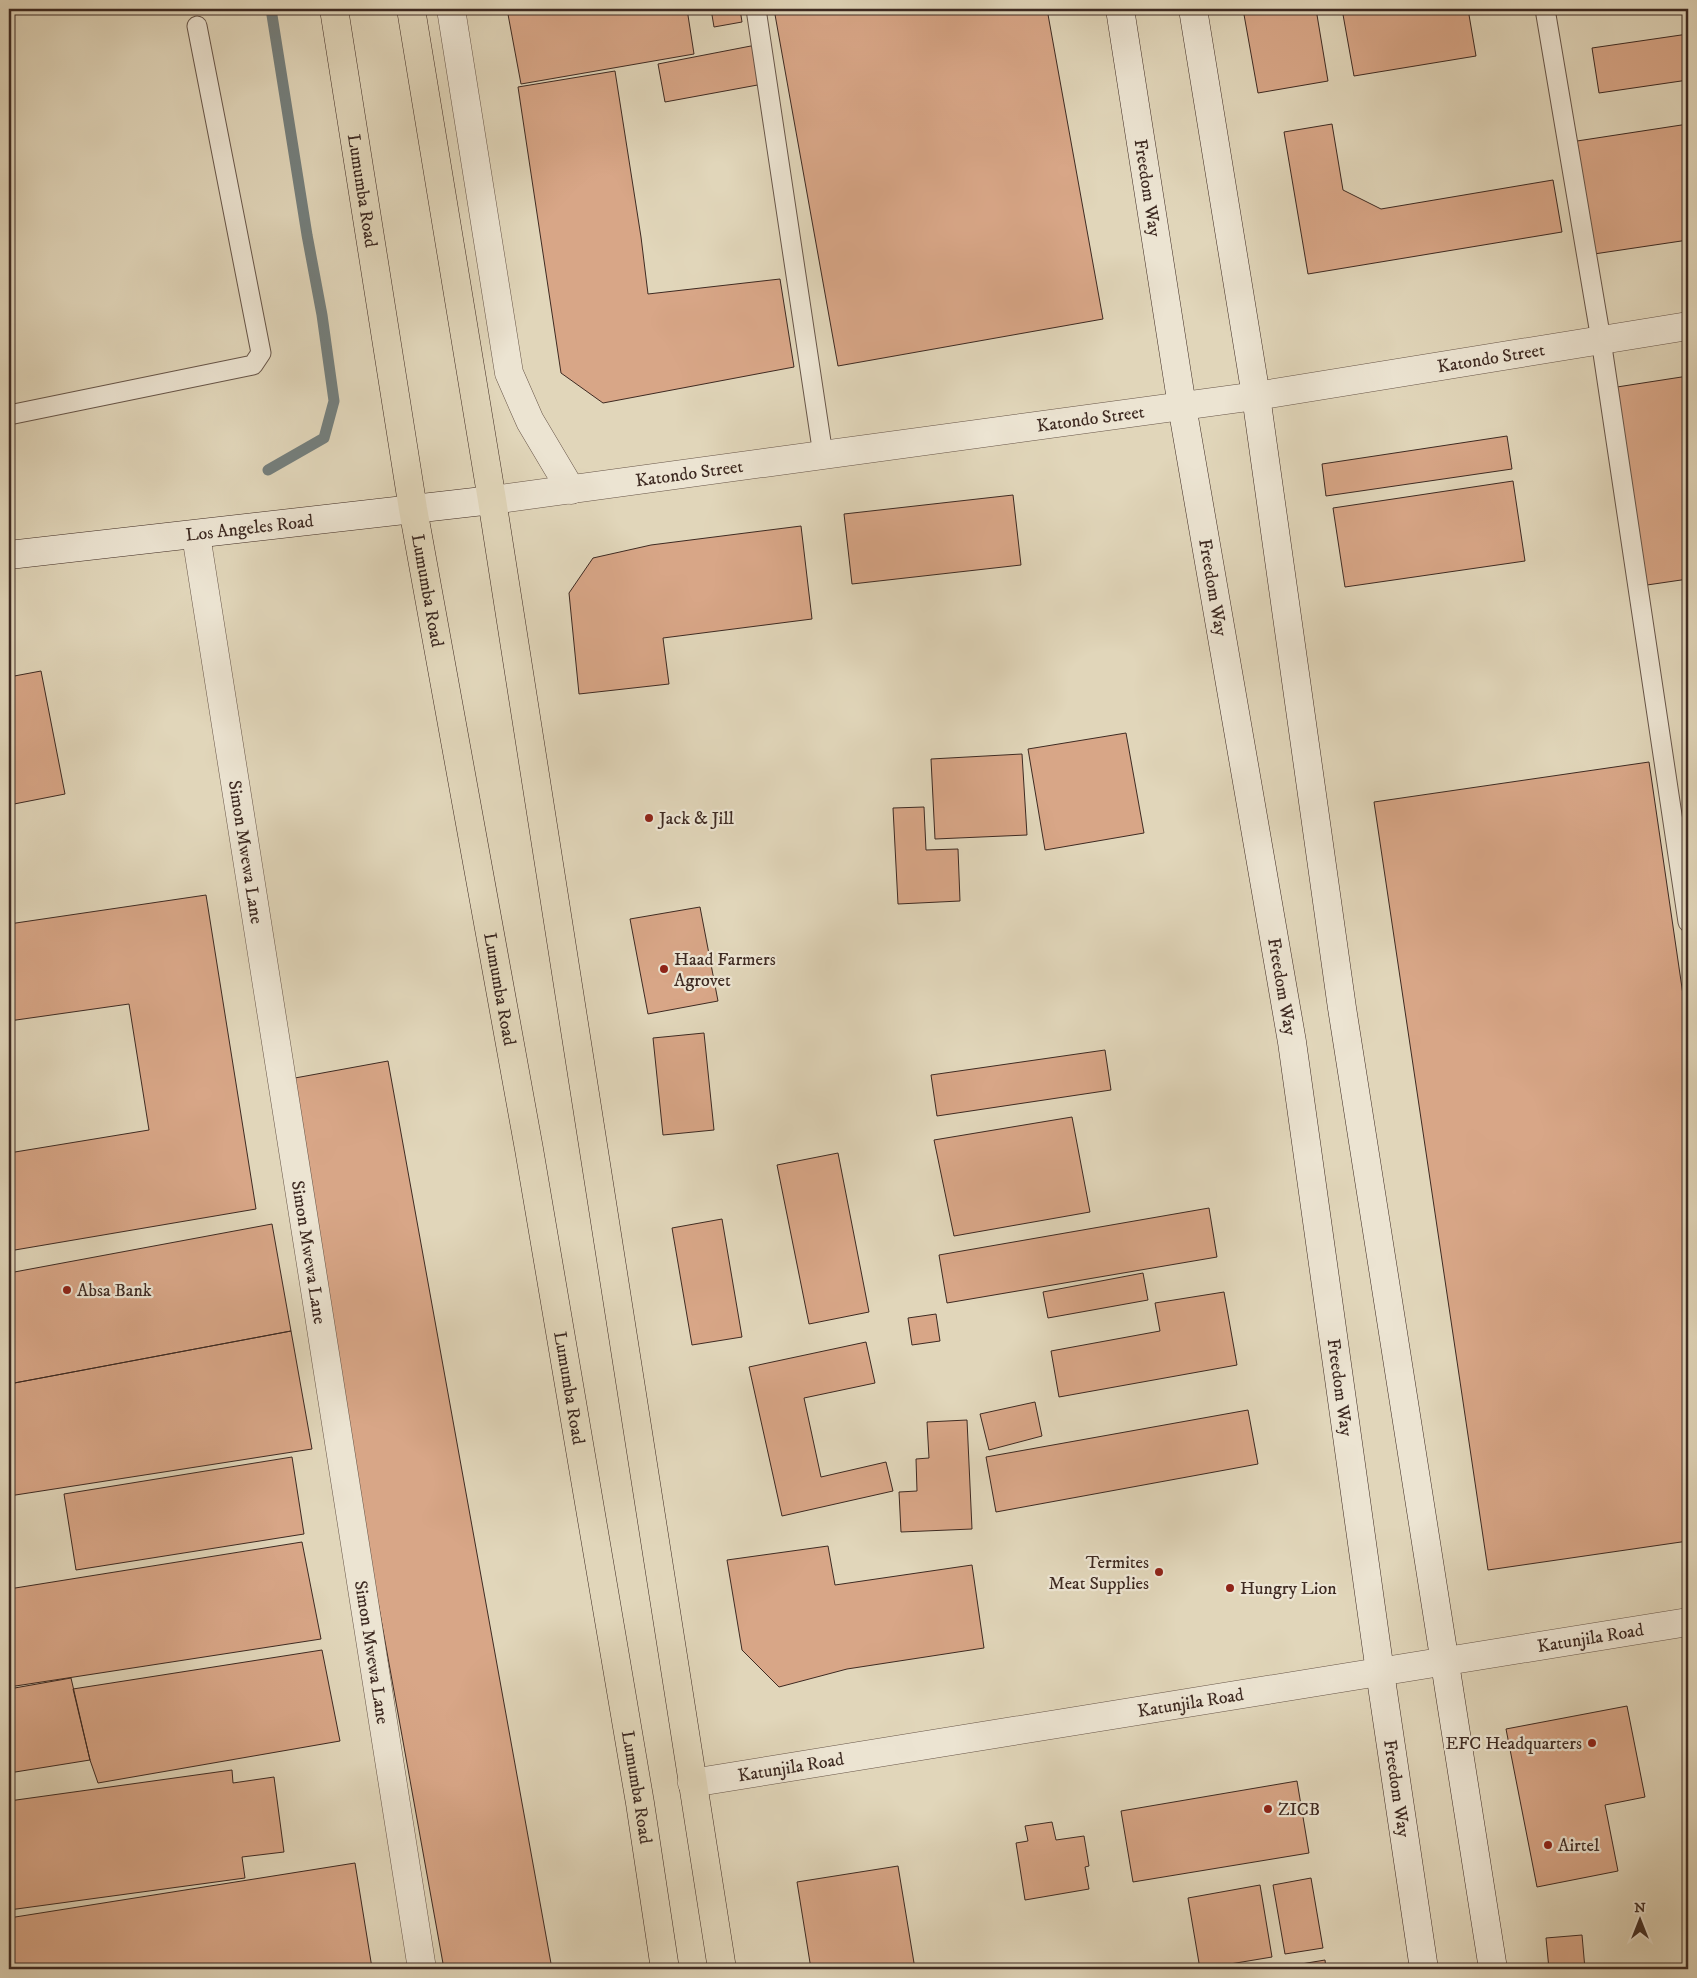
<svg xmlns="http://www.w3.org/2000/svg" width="1697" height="1978" font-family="'IM FELL DW Pica',serif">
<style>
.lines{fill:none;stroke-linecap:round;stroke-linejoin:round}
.stream{stroke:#747f7d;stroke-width:11}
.building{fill:#d8a687;stroke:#3e2a22}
.service-casing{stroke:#675548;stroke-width:21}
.minor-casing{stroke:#675548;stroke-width:29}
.tertiary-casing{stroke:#675548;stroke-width:29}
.secondary-casing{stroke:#3e2a22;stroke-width:29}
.primary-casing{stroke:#3e2a22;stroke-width:29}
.service{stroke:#ece4d2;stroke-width:19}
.minor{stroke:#ece4d2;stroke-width:28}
.tertiary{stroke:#ece4d2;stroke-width:28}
.secondary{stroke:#ece4d2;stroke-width:28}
.primary{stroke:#e1d6ba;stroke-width:28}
.poi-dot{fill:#8f2418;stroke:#ece4d2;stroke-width:2}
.labels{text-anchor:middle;stroke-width:4.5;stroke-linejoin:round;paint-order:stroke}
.street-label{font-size:18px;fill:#3e2a22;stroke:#ece4d2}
.poi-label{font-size:18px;fill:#3e2a22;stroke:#ece4d2;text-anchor:start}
</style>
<rect width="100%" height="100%" fill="#e1d6ba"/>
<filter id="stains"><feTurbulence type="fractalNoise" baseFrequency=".004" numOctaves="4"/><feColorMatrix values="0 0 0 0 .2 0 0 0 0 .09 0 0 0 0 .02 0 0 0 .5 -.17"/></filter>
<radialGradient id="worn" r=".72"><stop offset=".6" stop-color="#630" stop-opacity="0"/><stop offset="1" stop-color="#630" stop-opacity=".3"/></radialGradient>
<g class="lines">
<path class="stream" d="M 268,470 L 324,438 L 334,401 L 322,315 L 307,235 L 271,9"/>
</g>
<path class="building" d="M 507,9 L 687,9 L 694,54 L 521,84 Z
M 711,9 L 740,9 L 742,22 L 714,27 Z
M 774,9 L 1047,9 L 1103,319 L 838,366 Z
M 1243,9 L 1316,9 L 1328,81 L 1258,93 Z
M 1342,9 L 1468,9 L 1476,56 L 1354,76 Z
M 1688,34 L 1688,80 L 1599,93 L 1592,48 Z
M 756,45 L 763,84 L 665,102 L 658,64 Z
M 615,71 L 641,237 L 648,294 L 780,279 L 794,367 L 603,403 L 561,373 L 518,87 Z
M 1332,124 L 1343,190 L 1381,209 L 1553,180 L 1562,232 L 1308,274 L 1284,132 Z
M 1688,124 L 1688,240 L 1594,254 L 1577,141 Z
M 1688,376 L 1688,579 L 1647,585 L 1617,387 Z
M 1507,436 L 1512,469 L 1326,496 L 1322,464 Z
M 1513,481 L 1525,561 L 1345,587 L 1333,508 Z
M 1013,495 L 1021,565 L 852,584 L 844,514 Z
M 801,526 L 812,619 L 663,638 L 669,684 L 579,694 L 569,593 L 593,558 L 651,545 Z
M 41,671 L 65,794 L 9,805 L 9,677 Z
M 1126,733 L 1144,833 L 1045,850 L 1028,749 Z
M 1022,754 L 1027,835 L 935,839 L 931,759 Z
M 1649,762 L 1688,1029 L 1688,1541 L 1488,1570 L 1374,802 Z
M 924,807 L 926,850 L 958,849 L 960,901 L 898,904 L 893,808 Z
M 206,895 L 256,1209 L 9,1251 L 9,1153 L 149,1130 L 129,1004 L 9,1021 L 9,924 Z
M 700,907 L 718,1001 L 648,1014 L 630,919 Z
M 704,1033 L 714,1130 L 663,1135 L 653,1038 Z
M 1105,1050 L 1111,1090 L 937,1116 L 931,1075 Z
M 388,1061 L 552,1969 L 444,1969 L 284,1080 Z
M 1072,1117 L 1090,1212 L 954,1236 L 934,1140 Z
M 838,1153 L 869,1312 L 809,1324 L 777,1165 Z
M 1209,1208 L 1217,1257 L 947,1303 L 939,1255 Z
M 722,1219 L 742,1337 L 692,1345 L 672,1228 Z
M 272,1224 L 291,1331 L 9,1384 L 9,1273 Z
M 1143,1273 L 1148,1300 L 1048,1318 L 1043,1292 Z
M 1224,1292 L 1237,1365 L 1059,1397 L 1051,1351 L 1160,1331 L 1155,1303 Z
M 936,1314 L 940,1341 L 912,1345 L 908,1318 Z
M 291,1331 L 312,1449 L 9,1496 L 9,1384 Z
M 866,1342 L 875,1383 L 804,1398 L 821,1477 L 886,1462 L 893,1491 L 782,1516 L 749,1367 Z
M 1035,1402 L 1042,1436 L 989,1450 L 980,1414 Z
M 1248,1410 L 1258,1464 L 996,1512 L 986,1457 Z
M 967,1420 L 972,1529 L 901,1532 L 899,1492 L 917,1491 L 916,1459 L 929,1458 L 927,1422 Z
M 292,1457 L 304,1534 L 76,1570 L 64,1494 Z
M 302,1542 L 321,1639 L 9,1687 L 9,1589 Z
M 828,1546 L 835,1585 L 972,1565 L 984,1648 L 847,1669 L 779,1687 L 742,1650 L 727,1560 Z
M 322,1650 L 340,1741 L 98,1783 L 90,1760 L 73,1689 Z
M 71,1678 L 90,1760 L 9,1773 L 9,1689 Z
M 1627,1706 L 1645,1797 L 1605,1805 L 1618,1871 L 1537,1887 L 1506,1729 Z
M 232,1770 L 233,1783 L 274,1777 L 284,1852 L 242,1857 L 245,1878 L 9,1910 L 9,1801 Z
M 1297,1781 L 1309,1853 L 1133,1882 L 1121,1811 Z
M 1052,1822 L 1056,1840 L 1084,1836 L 1089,1866 L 1085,1867 L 1089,1889 L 1025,1900 L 1016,1843 L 1028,1841 L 1025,1826 Z
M 355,1863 L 372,1968 L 9,1969 L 9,1918 Z
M 898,1866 L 915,1969 L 811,1969 L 797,1882 Z
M 1311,1878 L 1323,1948 L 1285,1954 L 1273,1885 Z
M 1260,1885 L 1272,1957 L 1200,1969 L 1188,1898 Z
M 1582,1935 L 1585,1969 L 1549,1969 L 1546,1938 Z
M 1325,1960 L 1326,1969 L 1271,1969 Z"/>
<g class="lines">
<g class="service-casing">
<path id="service" d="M 756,9 L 823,455
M 1545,9 L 1601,340 L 1688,922
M 9,415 L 253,365 L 261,353 L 197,26"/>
</g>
<g class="minor-casing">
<g id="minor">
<path d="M 451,9 L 509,373 L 530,421 L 571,490"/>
<path id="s1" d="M 196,535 L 422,1969"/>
</g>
</g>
<g class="tertiary-casing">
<g id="tertiary">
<path id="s2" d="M 492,500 L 1256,396 L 1688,326"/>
<path id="s3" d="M 692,1783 L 1688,1622"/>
</g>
</g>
<g class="secondary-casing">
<g id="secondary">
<path id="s4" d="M 1120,9 L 1182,406 L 1292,1042 L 1380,1672 L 1424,1969"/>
<path d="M 1193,9 L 1256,396 L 1342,1008 L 1493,1969"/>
<path id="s5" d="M 9,555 L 492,500"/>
</g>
</g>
<g class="primary-casing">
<g id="primary">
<path id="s6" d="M 334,9 L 413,509 L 529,1149 L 640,1803 L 665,1969"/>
<path d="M 411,9 L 492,500 L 722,1969"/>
</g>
</g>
<use href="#service" class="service"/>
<use href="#minor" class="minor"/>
<use href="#tertiary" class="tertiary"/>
<use href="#secondary" class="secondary"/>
<use href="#primary" class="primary"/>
</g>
<g class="poi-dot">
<circle cx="649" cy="818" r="5"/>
<circle cx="664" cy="969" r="5"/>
<circle cx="67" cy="1290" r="5"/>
<circle cx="1159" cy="1572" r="5"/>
<circle cx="1230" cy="1588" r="5"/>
<circle cx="1592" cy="1743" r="5"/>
<circle cx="1268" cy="1809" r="5"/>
<circle cx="1548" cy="1845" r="5"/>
</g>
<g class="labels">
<g class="street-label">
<text dy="6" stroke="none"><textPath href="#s4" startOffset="181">Freedom Way</textPath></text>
<text dy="6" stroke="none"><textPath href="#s6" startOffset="184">Lumumba Road</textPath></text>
<text dy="6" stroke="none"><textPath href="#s2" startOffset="1009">Katondo Street</textPath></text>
<text dy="6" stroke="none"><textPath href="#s2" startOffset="604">Katondo Street</textPath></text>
<text dy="6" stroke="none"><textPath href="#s2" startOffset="199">Katondo Street</textPath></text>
<text dy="6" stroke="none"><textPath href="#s5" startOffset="242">Los Angeles Road</textPath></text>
<text dy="6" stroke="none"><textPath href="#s4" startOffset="586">Freedom Way</textPath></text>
<text dy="6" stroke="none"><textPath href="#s6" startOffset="589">Lumumba Road</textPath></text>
<text dy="6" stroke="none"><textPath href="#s1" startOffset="321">Simon Mwewa Lane</textPath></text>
<text dy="6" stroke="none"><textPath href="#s4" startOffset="991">Freedom Way</textPath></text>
<text dy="6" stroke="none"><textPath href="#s6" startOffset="994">Lumumba Road</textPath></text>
<text dy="6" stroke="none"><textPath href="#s1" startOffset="726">Simon Mwewa Lane</textPath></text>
<text dy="6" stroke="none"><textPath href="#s6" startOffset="1399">Lumumba Road</textPath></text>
<text dy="6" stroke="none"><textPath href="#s4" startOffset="1396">Freedom Way</textPath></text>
<text dy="6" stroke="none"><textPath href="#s3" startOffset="910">Katunjila Road</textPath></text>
<text dy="6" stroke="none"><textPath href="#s1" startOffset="1131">Simon Mwewa Lane</textPath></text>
<text dy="6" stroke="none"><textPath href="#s3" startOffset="505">Katunjila Road</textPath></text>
<text dy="6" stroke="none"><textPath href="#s3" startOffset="100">Katunjila Road</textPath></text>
<text dy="6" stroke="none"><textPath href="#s6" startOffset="1804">Lumumba Road</textPath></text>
<text dy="6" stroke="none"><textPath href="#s4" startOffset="1801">Freedom Way</textPath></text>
</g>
<g class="poi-label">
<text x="659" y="824">Jack &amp; Jill</text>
<text x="674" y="965">Haad Farmers<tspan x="674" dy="21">Agrovet</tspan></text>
<text x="77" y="1296">Absa Bank</text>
<text x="1149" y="1568" text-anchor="end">Termites<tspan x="1149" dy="21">Meat Supplies</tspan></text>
<text x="1240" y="1594">Hungry Lion</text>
<text x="1582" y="1749" text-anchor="end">EFC Headquarters</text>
<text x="1278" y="1815">ZICB</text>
<text x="1558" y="1851">Airtel</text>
</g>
</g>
<rect width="1697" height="1978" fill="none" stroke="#e1d6ba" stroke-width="30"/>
<rect x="10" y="10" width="1677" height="1958" fill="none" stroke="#3e2a22" stroke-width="2.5"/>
<rect x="15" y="15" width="1667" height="1948" fill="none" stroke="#3e2a22"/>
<g transform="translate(1640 1920)" stroke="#ece4d2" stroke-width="4" paint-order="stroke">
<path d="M0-4L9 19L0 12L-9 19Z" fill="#3e2a22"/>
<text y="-8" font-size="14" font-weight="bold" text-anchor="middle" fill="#3e2a22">N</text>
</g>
<rect width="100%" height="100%" filter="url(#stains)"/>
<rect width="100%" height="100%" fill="url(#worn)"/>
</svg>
